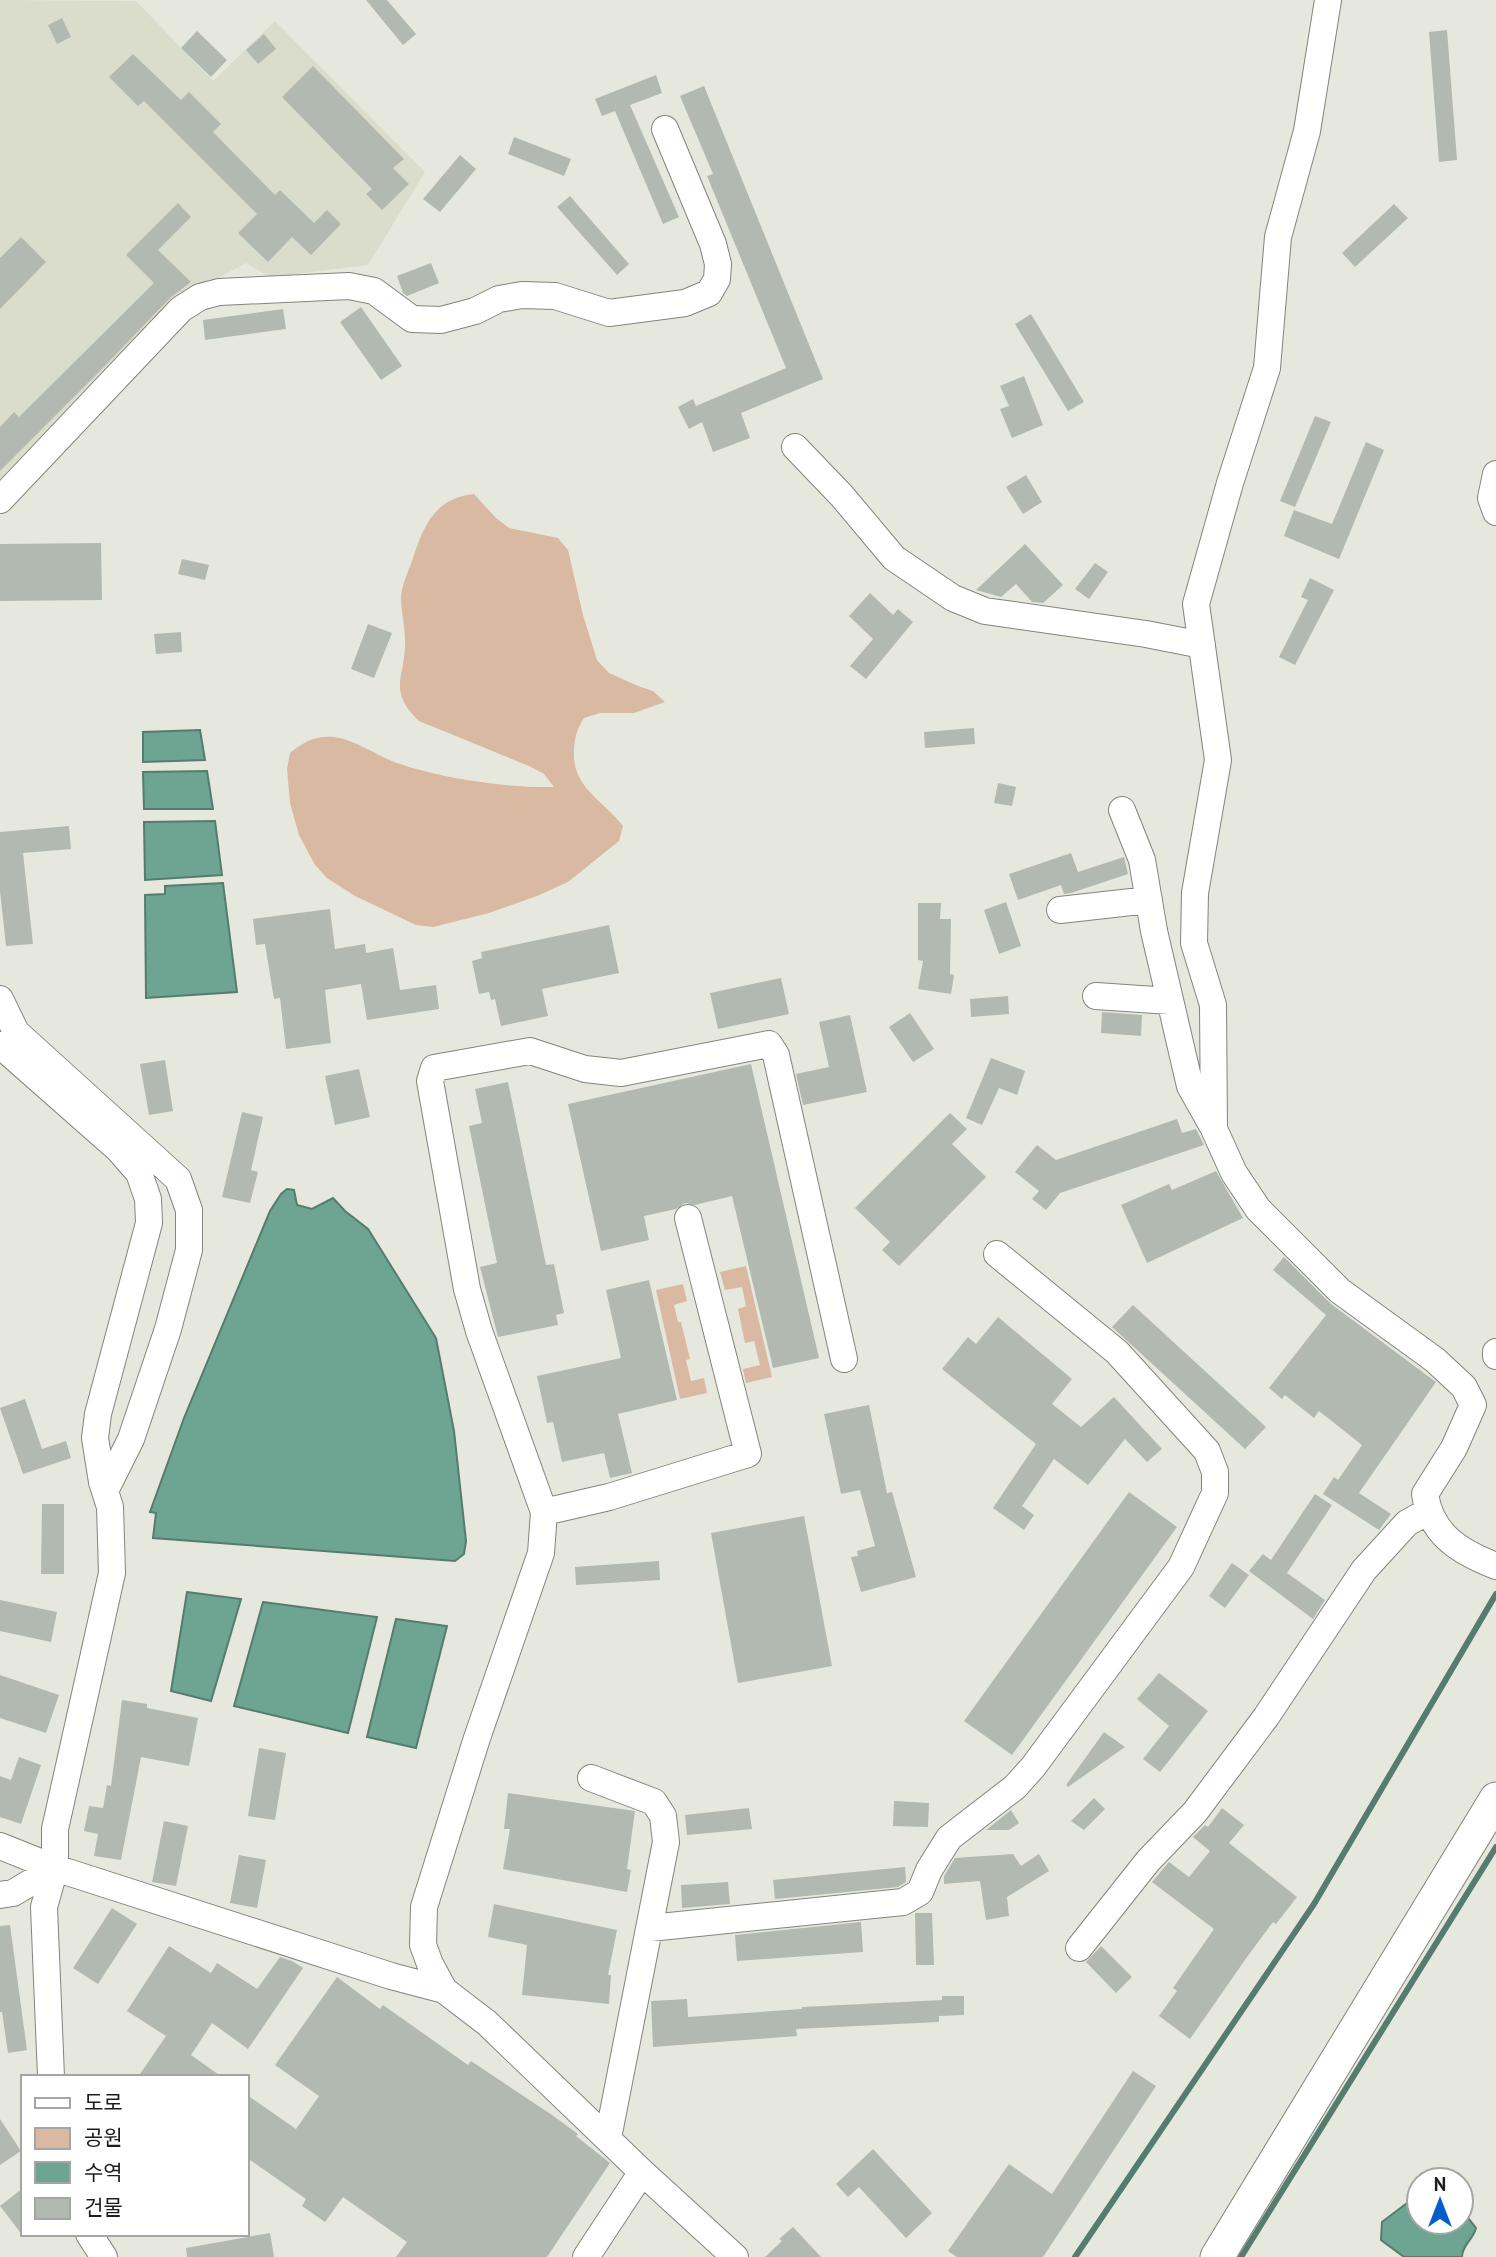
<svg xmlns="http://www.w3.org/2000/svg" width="1496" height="2257" font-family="'PT Sans','Noto Sans KR',sans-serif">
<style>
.built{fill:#daddcc}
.green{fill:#d9b9a2}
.water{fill:#6da592;stroke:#557c6e;stroke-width:2}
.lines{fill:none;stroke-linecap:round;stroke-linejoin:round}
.stream{stroke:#557c6e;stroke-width:6}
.building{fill:#b2b9b1}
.minor-casing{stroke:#83857c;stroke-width:28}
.major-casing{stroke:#83857c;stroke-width:35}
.minor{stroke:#fff;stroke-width:26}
.major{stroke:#fff;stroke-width:33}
</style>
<rect width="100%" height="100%" fill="#e6e8de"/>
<path class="built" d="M 0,0 L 136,1 L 213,81 L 275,21 L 425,172 L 368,265 L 270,277 L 246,263 L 179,299 L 0,492 Z"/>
<path class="green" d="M 474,494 L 496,518 L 509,528 L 558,538 L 568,550 L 583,615 L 597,660 L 609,673 L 638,686 L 653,691 L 665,702 L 634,713 L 600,713 L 584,718 C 577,729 575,736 574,749 C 571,787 602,799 623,826 L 619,841 L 568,882 L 537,896 L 489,913 L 433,927 L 416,925 L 355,896 L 327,878 L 315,865 L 299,835 L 290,803 L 287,769 L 290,753 C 303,742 316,735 334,737 C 355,740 374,754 394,762 C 439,778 506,788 554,787 L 544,774 L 529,766 L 419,721 C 386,689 406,677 405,641 C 405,626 401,612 401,597 C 402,585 408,572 412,561 C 423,527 434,498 474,494 Z
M 746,1266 L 772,1377 L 746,1383 L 743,1369 L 760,1365 L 754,1341 L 745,1343 L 738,1309 L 746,1306 L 742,1287 L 725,1290 L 720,1272 Z
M 683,1284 L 687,1301 L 674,1305 L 678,1322 L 681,1322 L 690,1359 L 686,1360 L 691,1381 L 704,1378 L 707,1393 L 680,1399 L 656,1290 Z"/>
<path class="water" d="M 200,730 L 205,760 L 143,762 L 143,732 Z
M 207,771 L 213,809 L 144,809 L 143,772 Z
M 215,821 L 222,875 L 145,880 L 144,822 Z
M 223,883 L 237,992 L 146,998 L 145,895 L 165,894 L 165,886 Z
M 287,1189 L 294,1190 L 297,1205 L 312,1209 L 333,1198 L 345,1211 L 368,1229 L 436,1338 L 454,1431 L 466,1541 L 464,1554 L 455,1561 L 153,1538 L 156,1513 L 150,1512 L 184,1418 L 270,1211 L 281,1194 Z
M 187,1592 L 241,1599 L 211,1701 L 171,1691 Z
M 263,1602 L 377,1617 L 348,1733 L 234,1706 Z
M 396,1619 L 447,1626 L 416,1748 L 367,1737 Z
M 1419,2194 L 1419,2222 L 1461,2222 L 1461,2209 L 1476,2228 C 1473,2240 1462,2245 1462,2257 L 1404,2257 L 1381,2240 L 1382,2222 Z"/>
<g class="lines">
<path class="stream" d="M 1075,2257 L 1314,1904 L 1496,1594
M 1241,2257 L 1496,1847"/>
</g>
<path class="building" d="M 366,0 L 387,0 L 416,34 L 403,45 Z
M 62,18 L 71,37 L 57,44 L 48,25 Z
M 1447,30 L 1457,160 L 1439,162 L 1429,32 Z
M 197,31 L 227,60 L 211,77 L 181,48 Z
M 264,34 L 276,49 L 258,64 L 246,50 Z
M 133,54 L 181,100 L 189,92 L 221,124 L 213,132 L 275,195 L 280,190 L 314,223 L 327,210 L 341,224 L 311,255 L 292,237 L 268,262 L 238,233 L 257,214 L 144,101 L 138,106 L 109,77 Z
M 313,66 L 404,159 L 393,168 L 409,184 L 382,210 L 366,194 L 372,189 L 282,97 Z
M 656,75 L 662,93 L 630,105 L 679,217 L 663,224 L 615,111 L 602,116 L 595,99 Z
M 704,86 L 823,379 L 741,413 L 750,438 L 713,452 L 702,422 L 689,429 L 678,407 L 693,399 L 696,406 L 786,368 L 707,176 L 713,174 L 680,96 Z
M 514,137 L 571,159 L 564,176 L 508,154 Z
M 460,155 L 476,169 L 440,212 L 423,199 Z
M 570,196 L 629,264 L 617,275 L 557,207 Z
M 178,203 L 191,217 L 158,250 L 191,282 L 170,298 L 98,373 L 0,471 L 0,427 L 14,412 L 19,417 L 154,283 L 126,255 Z
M 1394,204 L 1408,218 L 1355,267 L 1342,253 Z
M 21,237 L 46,262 L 0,309 L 0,258 Z
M 431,263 L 439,283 L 407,296 L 403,293 L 397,276 Z
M 361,307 L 402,366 L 381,380 L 340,322 Z
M 283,309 L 286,329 L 205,340 L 203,320 Z
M 1031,314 L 1084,402 L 1068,411 L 1015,324 Z
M 1024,376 L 1043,425 L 1012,438 L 1000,409 L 1009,406 L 1000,386 Z
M 1315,416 L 1331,422 L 1295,507 L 1280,501 Z
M 1366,442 L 1384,450 L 1339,559 L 1284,536 L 1294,510 L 1332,524 Z
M 1026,475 L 1042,502 L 1023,514 L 1006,487 Z
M 101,543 L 102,600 L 0,601 L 0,544 Z
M 1025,544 L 1063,585 L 1043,603 L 1032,602 L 1016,584 L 1001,597 L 976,590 Z
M 182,559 L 209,565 L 205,580 L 178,574 Z
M 1095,563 L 1108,572 L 1089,599 L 1075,589 Z
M 1310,578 L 1334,590 L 1295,665 L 1279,657 L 1308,600 L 1301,597 Z
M 870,593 L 893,615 L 898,609 L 913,622 L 866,679 L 850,666 L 873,639 L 849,616 Z
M 368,624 L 392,633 L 374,678 L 351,669 Z
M 181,632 L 182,652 L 156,654 L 154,634 Z
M 974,728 L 975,744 L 925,748 L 924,732 Z
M 998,783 L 1016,787 L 1012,806 L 994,803 Z
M 69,826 L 71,849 L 23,853 L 33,944 L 6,946 L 0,891 L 0,832 Z
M 1071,853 L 1078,872 L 1124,857 L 1128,874 L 1071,893 L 1064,894 L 1061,885 L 1018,900 L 1009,874 Z
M 1006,902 L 1021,946 L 999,954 L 984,910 Z
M 918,903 L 941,903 L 940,919 L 951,919 L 950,974 L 954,975 L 951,994 L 918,989 L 923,961 L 918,960 Z
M 330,909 L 335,949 L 365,944 L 366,953 L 393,948 L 400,990 L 436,985 L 439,1009 L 367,1020 L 361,984 L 325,990 L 331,1043 L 286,1049 L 280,998 L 274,999 L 265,944 L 256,945 L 253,919 Z
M 609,925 L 619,973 L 542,989 L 548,1016 L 501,1026 L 495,999 L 491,1000 L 489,992 L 479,994 L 472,961 L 482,958 L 481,952 Z
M 781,978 L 789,1014 L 718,1029 L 710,993 Z
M 1008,996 L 1009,1014 L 971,1017 L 970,999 Z
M 1102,1012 L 1142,1015 L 1141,1036 L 1101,1033 Z
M 910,1013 L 934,1049 L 913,1062 L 889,1027 Z
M 850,1015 L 867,1092 L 803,1105 L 796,1074 L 829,1067 L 819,1022 Z
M 991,1058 L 1025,1071 L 1017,1095 L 999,1088 L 982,1125 L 966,1118 Z
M 165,1060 L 173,1111 L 149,1115 L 140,1064 Z
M 751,1064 L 819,1358 L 773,1368 L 732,1196 L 695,1205 L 685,1203 L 676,1209 L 644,1216 L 649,1240 L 601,1251 L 568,1104 Z
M 359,1069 L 370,1117 L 335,1125 L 325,1076 Z
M 508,1082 L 546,1265 L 554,1264 L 564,1313 L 556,1315 L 558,1325 L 498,1337 L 480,1267 L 497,1263 L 469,1126 L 482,1123 L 475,1089 Z
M 242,1112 L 263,1117 L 251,1170 L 258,1172 L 250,1203 L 222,1197 Z
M 950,1113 L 967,1129 L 952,1144 L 986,1177 L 899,1266 L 882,1250 L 890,1242 L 855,1208 Z
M 1177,1119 L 1182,1133 L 1196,1129 L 1204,1145 L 1060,1193 L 1046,1210 L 1032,1199 L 1039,1191 L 1015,1172 L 1037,1145 L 1056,1160 Z
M 1216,1171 L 1243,1218 L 1147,1263 L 1121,1205 L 1169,1184 L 1172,1190 Z
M 1284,1257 L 1331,1304 L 1436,1382 L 1359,1493 L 1391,1514 L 1379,1530 L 1323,1494 L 1334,1477 L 1338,1480 L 1362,1445 L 1319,1411 L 1314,1418 L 1285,1395 L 1282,1399 L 1269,1388 L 1326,1315 L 1273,1270 Z
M 649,1280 L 677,1400 L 618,1414 L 632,1473 L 610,1478 L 604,1453 L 562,1462 L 553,1422 L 547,1423 L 537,1376 L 621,1358 L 606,1290 Z
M 1133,1305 L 1266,1427 L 1245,1449 L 1112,1327 Z
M 998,1317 L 1072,1379 L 1052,1404 L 1081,1427 L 1114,1397 L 1162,1449 L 1147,1462 L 1125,1439 L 1088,1485 L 1054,1459 L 1022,1506 L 1034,1515 L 1024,1530 L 993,1508 L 1036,1444 L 942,1369 L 968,1337 L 976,1344 Z
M 25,1399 L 42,1449 L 66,1441 L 71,1458 L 23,1474 L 0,1408 Z
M 869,1405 L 887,1493 L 892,1492 L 916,1577 L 861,1592 L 851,1557 L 858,1556 L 857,1551 L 875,1546 L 860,1490 L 841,1494 L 824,1414 Z
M 1129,1492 L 1177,1527 L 1012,1755 L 964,1721 Z
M 1315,1494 L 1332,1505 L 1287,1573 L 1325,1600 L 1313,1619 L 1249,1571 L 1263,1554 L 1271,1560 Z
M 42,1504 L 64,1504 L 64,1574 L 41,1574 Z
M 804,1516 L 832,1666 L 738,1683 L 711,1533 Z
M 659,1561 L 660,1580 L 576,1585 L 575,1567 Z
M 1232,1563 L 1249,1575 L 1225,1608 L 1209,1596 Z
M 0,1600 L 57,1612 L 51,1642 L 0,1631 Z
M 1159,1673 L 1208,1711 L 1160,1772 L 1143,1759 L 1169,1726 L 1137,1699 Z
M 0,1675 L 59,1695 L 46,1733 L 0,1718 Z
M 122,1700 L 147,1704 L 147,1708 L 198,1718 L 189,1766 L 141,1757 L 121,1860 L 94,1856 L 98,1834 L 84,1831 L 89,1806 L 103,1808 L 107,1785 L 111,1786 Z
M 1104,1732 L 1125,1747 L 1068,1787 L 1066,1785 Z
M 259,1748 L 286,1753 L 275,1820 L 248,1816 Z
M 19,1757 L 41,1765 L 21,1824 L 0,1817 L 0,1776 L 11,1780 Z
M 508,1793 L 635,1811 L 627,1869 L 631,1870 L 627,1892 L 503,1869 L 510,1829 L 504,1829 Z
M 1094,1798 L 1105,1809 L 1084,1830 L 1071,1821 Z
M 894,1801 L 929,1803 L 928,1827 L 893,1826 Z
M 749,1808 L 752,1829 L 687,1835 L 685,1815 Z
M 1222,1808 L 1244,1825 L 1229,1843 L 1297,1897 L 1276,1924 L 1273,1922 L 1247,1957 L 1190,2039 L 1159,2016 L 1177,1991 L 1173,1988 L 1214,1929 L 1152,1882 L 1169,1862 L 1189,1877 L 1210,1851 L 1193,1837 L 1205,1825 L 1208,1827 Z
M 1011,1810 L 1019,1823 L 1009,1830 L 986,1830 Z
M 164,1821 L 188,1826 L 176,1886 L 152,1882 Z
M 1013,1854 L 1021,1866 L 1039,1854 L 1049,1871 L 1007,1897 L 1009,1916 L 986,1920 L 980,1881 L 944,1884 L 944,1876 L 955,1858 Z
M 239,1855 L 266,1860 L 257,1908 L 230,1903 Z
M 905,1867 L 906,1882 L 898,1887 L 775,1899 L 773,1880 Z
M 728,1882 L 730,1904 L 682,1908 L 681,1885 Z
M 494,1904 L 617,1930 L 608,1975 L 611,1975 L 609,2004 L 522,1995 L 527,1945 L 488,1937 Z
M 112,1908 L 137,1924 L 98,1984 L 73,1968 Z
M 915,1913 L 932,1913 L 934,1965 L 916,1965 Z
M 861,1922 L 863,1952 L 737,1961 L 735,1935 Z
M 10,1925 L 27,2050 L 8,2053 L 2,2012 L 0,2012 L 0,1926 Z
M 169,1946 L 211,1973 L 217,1963 L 257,1989 L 280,1957 L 292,1961 L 303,1968 L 248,2049 L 212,2023 L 191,2055 L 222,2077 L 138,2077 L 166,2036 L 127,2011 Z
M 1101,1946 L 1132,1977 L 1116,1993 L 1086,1962 Z
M 337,1977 L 380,2009 L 383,2005 L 468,2065 L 471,2061 L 552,2115 L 578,2134 L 576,2136 L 610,2163 L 547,2257 L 396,2257 L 407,2242 L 343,2197 L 325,2222 L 302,2206 L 306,2199 L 247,2158 L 247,2095 L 296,2129 L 319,2096 L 275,2065 Z
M 942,1996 L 964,1996 L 964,2015 L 939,2016 L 939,2022 L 796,2029 L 797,2036 L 653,2047 L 651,2001 L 687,1999 L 688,2017 L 802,2009 L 802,2007 L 942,2000 Z
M 1133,2071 L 1156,2086 L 1043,2257 L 957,2257 L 948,2251 L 1009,2164 L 1052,2194 Z
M 0,2119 L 21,2151 L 0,2165 Z
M 873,2149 L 932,2213 L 906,2238 L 859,2187 L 848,2197 L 836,2184 Z
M 23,2188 L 23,2236 L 0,2206 Z
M 793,2227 L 821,2257 L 765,2257 L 782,2241 L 779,2239 Z
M 270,2233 L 274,2257 L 187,2257 L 186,2248 Z"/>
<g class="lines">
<g class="minor-casing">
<path id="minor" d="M 1328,0 L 1307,131 L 1278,237 L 1267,368 L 1230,483 L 1196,604 L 1218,760 L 1195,893 L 1194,943 L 1213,1005 L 1214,1129 L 1234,1173 L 1258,1209 L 1340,1291 L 1435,1360 L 1464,1387 L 1473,1405 L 1454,1448 L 1425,1494 C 1431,1535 1460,1552 1496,1566
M 795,447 L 842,496 L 894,558 L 953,598 L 985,611 L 1146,634 L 1202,645
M 1496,474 L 1491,498 L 1496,512
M 0,500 L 181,309 L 200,297 L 219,292 L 349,286 L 374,291 L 412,319 L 441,320 L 475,311 L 499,299 L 522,295 L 555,296 L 609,313 L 685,303 L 709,293 L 717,279 L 718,264 L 713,244 L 665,129
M 1122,810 L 1142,860 L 1154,931 L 1190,1086 L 1212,1125
M 1060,910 L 1149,900
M 1096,996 L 1170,1001
M 0,999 L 16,1032 L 178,1179 L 189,1210 L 189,1250 L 168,1329 L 131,1439 L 105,1491
M 0,1045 L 118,1149 L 139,1173 L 148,1199 L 149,1223 L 98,1414 L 95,1438 L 102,1482 L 110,1507 L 112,1573 L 55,1829 L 55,1868 L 44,1907 L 51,2077
M 1496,1352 L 1496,1356
M 544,1512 L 479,1331 L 467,1289 L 430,1081 L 434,1068 L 530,1051 L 585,1069 L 621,1073 L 769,1044 L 776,1055 L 844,1359
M 591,1778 L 654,1802 L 663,1816 L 666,1842 L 608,2138
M 0,1846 L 55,1868 L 391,1976 L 444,1990 L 487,2023 L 642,2172 L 735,2257
M 0,1895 L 13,1893 L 55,1868
M 650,1928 L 903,1902 L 920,1892 L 929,1870 L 949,1838 L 1015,1787 L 1033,1767 L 1181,1567 L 1215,1493 L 1215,1472 L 1207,1451 L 1117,1352 L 997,1254
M 1079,1948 L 1148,1861 L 1195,1812 L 1266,1717 L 1364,1570 L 1407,1523 L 1427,1512
M 444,1990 L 430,1964 L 423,1945 L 424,1907 L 477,1738 L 541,1553 L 544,1512 L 609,1497 L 748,1454 L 688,1218
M 89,2234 L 104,2257
M 586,2257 L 642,2172"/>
</g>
<g class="major-casing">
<path id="major" d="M 1217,2257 L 1496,1799"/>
</g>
<use href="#minor" class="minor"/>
<use href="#major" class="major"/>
</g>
<rect x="21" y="2075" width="228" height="161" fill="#ffffff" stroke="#a5a5a3" stroke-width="2"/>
<rect x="35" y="2098" width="35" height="10" fill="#ffffff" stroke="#a5a5a3" stroke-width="2"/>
<text x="84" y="2110" font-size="21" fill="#1d1e1a">도로</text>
<rect x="35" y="2128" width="35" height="21" fill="#d9b9a2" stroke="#a5a5a3" stroke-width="2"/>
<text x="84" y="2145" font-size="21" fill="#1d1e1a">공원</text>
<rect x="35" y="2162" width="35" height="21" fill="#6da592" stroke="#a5a5a3" stroke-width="2"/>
<text x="84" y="2180" font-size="21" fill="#1d1e1a">수역</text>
<rect x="35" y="2198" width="35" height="21" fill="#b2b9b1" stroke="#a5a5a3" stroke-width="2"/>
<text x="84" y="2215" font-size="21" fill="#1d1e1a">건물</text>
<g transform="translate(1440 2201)"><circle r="33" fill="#ffffff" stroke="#a5a5a3" stroke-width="2"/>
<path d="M0-5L12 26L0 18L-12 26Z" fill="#075ec8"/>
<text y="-10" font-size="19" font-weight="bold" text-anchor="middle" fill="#1d1e1a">N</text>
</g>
</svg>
